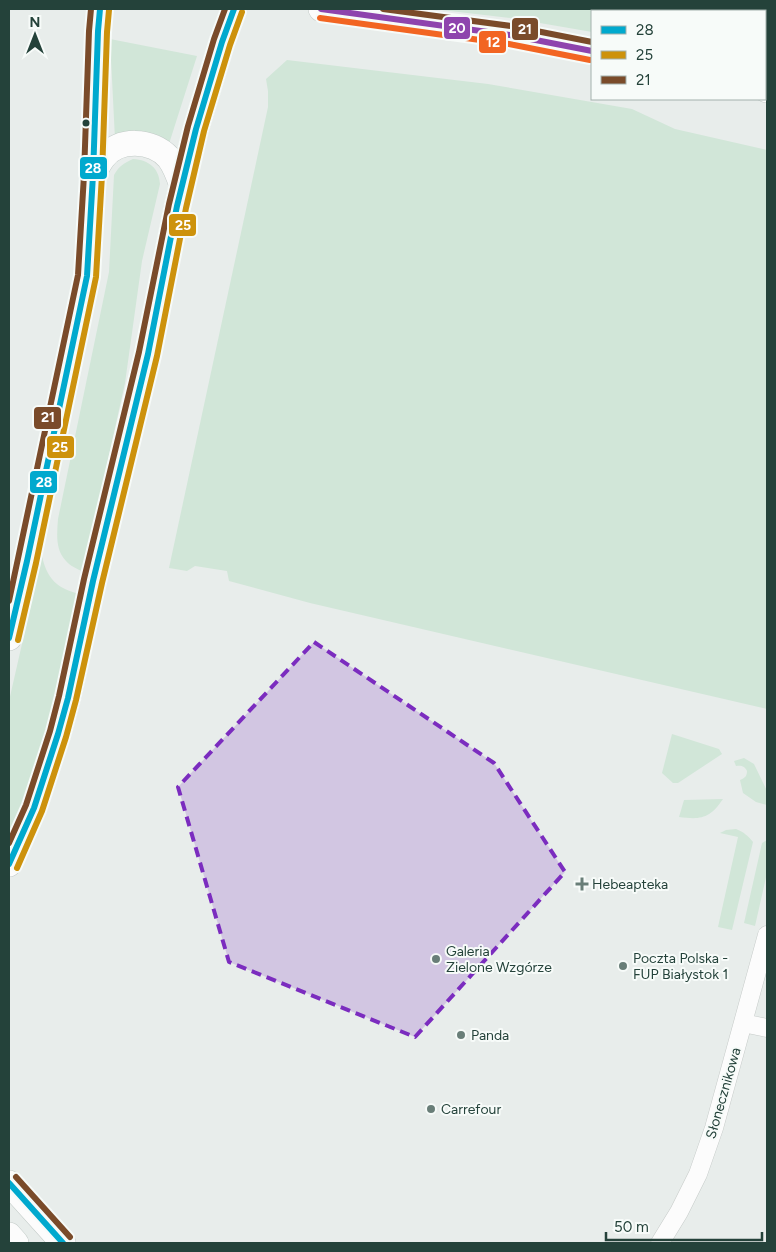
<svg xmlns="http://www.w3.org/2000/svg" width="776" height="1252" font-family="Figtree,sans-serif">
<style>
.green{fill:#d1e6d8}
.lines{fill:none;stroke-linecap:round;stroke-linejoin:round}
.street-casing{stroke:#c5cac8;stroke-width:19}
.secondary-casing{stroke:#c3cbc8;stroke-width:26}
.street{stroke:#fcfcfc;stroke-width:18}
.secondary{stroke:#fcfcfc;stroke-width:25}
.bus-1-casing{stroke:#f7fbf9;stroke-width:10}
.bus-2-casing{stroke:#f7fbf9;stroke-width:10}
.bus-3-casing{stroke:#f7fbf9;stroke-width:10}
.bus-4-casing{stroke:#f7fbf9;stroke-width:10}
.bus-5-casing{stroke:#f7fbf9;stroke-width:10}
.bus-1{stroke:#00a9ce;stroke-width:6}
.bus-2{stroke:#cd920c;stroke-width:6}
.bus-3{stroke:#7a4b2a;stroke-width:6}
.bus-4{stroke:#8e44ad;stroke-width:6}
.bus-5{stroke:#f26522;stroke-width:6}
.marked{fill:#7b2cbf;fill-opacity:0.2;stroke:#7b2cbf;stroke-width:4;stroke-dasharray:10 6;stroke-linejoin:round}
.bus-dot{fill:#24423a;stroke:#f7fbf9;stroke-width:2}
.poi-dot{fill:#697e78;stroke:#f7fbf9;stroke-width:2}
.labels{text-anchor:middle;stroke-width:4;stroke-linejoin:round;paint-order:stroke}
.poi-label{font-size:14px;fill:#24423a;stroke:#f7fbf9;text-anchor:start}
.street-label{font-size:14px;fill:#24423a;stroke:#f7fbf9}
.line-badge{stroke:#f7fbf9;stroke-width:2}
.badge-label{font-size:14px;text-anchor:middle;font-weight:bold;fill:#fff}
</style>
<rect width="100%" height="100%" fill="#e8edeb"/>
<path class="green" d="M 433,9 L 671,9 L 687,11 L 592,11 L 592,32 L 511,18 Z
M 110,39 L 197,56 L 168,147 L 115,139 Z
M 287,60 L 488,84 L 632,109 L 675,129 L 767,150 L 767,709 L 310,603 L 229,581 L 227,571 L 195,566 L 187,571 L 169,568 L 268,107 L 268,91 L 266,79 Z
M 133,159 C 149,160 159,168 160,184 L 142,261 L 125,383 L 83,572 C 78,569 70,566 66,561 C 55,550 57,533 58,519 L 109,272 L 114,175 C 119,166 124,163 133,159 Z
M 42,556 C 47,579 57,588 79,594 L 43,749 L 9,846 L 9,701 Z
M 672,734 L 719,749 L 722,754 L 678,783 L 673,783 L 662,773 Z
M 744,758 L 754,764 L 767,791 L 767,805 L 756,802 L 743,793 L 740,780 C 745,778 747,776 747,771 C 745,766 741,765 736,766 L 734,761 Z
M 723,799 C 710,818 702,820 679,817 L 684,800 Z
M 736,829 C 744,832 748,836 753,842 L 732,930 L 718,927 L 738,837 L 720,833 L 726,830 Z
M 767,840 L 767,873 L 755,926 L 744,923 L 762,843 Z"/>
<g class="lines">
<g class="street-casing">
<path id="street" d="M 743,1023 L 767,1028
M 660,1243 L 679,1212 L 698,1174 L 714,1128 L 767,935"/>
</g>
<g class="secondary-casing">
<path id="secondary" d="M 321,9 L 510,35 L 592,51
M 765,89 L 767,90
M 93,175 C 96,170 99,163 103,158 C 118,138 152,139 169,158 C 175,166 179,177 182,186
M 9,638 L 27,561 L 87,276 L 93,175 L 98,31 L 100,9
M 9,864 L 34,808 L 58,734 L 68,698 L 93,581 L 148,354 L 177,206 L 196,129 L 222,42 L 234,9
M 9,1183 L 63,1243
M 9,1235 L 16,1243"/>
</g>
<use href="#street" class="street"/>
<use href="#secondary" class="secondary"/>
<g class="bus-1-casing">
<path id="bus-1" d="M 9,638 L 27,561 L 87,276 L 93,175 L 98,31 L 100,9
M 9,864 L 34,808 L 58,734 L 68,698 L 93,581 L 148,354 L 177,206 L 196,129 L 222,42 L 234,9
M 9,1183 L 63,1243"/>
</g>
<g class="bus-2-casing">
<path id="bus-2" d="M 18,640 L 36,563 L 96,277 L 102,175 L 107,32 L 109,10
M 17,868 L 42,811 L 66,737 L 76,700 L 102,583 L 157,356 L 186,208 L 204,131 L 230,45 L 242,12"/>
</g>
<g class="bus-3-casing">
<path id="bus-3" d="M 383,9 L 511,26 L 592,42
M 9,601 L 78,275 L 84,175 L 89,31 L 91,9
M 9,843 L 26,805 L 50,731 L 59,696 L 84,579 L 139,352 L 169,204 L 188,126 L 214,39 L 225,9
M 16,1177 L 70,1237"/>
</g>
<g class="bus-4-casing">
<path id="bus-4" d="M 321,9 L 510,35 L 592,51"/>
</g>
<g class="bus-5-casing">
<path id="bus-5" d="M 320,18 L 509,44 L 590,60"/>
</g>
<use href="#bus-1" class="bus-1"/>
<use href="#bus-2" class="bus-2"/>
<use href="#bus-3" class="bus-3"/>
<use href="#bus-4" class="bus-4"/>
<use href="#bus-5" class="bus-5"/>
</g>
<path class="marked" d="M 314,642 L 494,763 L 565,872 L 415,1037 L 229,962 L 178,787 Z"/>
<circle class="bus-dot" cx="86" cy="123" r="4.5"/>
<g class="poi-dot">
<path d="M579.5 876.5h5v5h5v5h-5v5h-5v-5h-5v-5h5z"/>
<circle cx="436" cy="959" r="5"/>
<circle cx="623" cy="966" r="5"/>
<circle cx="461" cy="1035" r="5"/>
<circle cx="431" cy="1109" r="5"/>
</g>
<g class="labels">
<g class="poi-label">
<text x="592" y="889">Hebeapteka</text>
<text x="446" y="956">Galeria<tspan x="446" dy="16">Zielone Wzgórze</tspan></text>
<text x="633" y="963">Poczta Polska -<tspan x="633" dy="16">FUP Białystok 1</tspan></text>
<text x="471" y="1040">Panda</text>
<text x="441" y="1114">Carrefour</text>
</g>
<g class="street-label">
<text transform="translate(723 1093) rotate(-74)" y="5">Słonecznikowa</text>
</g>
</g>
<g class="line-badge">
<rect x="443" y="16" width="28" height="24" rx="5" fill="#8e44ad"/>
<rect x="511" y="17" width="28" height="24" rx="5" fill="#7a4b2a"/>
<rect x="478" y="30" width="29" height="24" rx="5" fill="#f26522"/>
<rect x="79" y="156" width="29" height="24" rx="5" fill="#00a9ce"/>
<rect x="168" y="213" width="29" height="24" rx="5" fill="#cd920c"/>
<rect x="33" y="406" width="29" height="24" rx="5" fill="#7a4b2a"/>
<rect x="46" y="435" width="29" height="24" rx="5" fill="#cd920c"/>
<rect x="29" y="470" width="29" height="24" rx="5" fill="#00a9ce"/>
</g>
<g class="badge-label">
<text x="457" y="33">20</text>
<text x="525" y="34">21</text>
<text x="493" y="47">12</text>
<text x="93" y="173">28</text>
<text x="183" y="230">25</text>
<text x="48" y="422">21</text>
<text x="60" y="452">25</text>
<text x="44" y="487">28</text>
</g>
<rect width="776" height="1252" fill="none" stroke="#24423a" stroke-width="20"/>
<rect x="591" y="10" width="175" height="90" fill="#f7fbf9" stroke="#a3b1ad"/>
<rect x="601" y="26" width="25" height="8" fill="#00a9ce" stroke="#a3b1ad"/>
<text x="636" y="35" font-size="15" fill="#24423a">28</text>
<rect x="601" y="51" width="25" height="8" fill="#cd920c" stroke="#a3b1ad"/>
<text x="636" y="60" font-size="15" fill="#24423a">25</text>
<rect x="601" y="76" width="25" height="8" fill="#7a4b2a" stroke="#a3b1ad"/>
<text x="636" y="85" font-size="15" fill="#24423a">21</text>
<g transform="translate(35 35)" stroke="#f7fbf9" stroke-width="4" paint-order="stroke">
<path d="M0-4L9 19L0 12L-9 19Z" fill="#24423a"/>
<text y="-8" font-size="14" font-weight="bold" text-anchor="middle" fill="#24423a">N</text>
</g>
<path d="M606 1232v8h156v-8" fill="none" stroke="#24423a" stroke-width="2.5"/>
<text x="614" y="1232" font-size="15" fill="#24423a" stroke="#f7fbf9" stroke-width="4" paint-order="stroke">50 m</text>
</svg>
